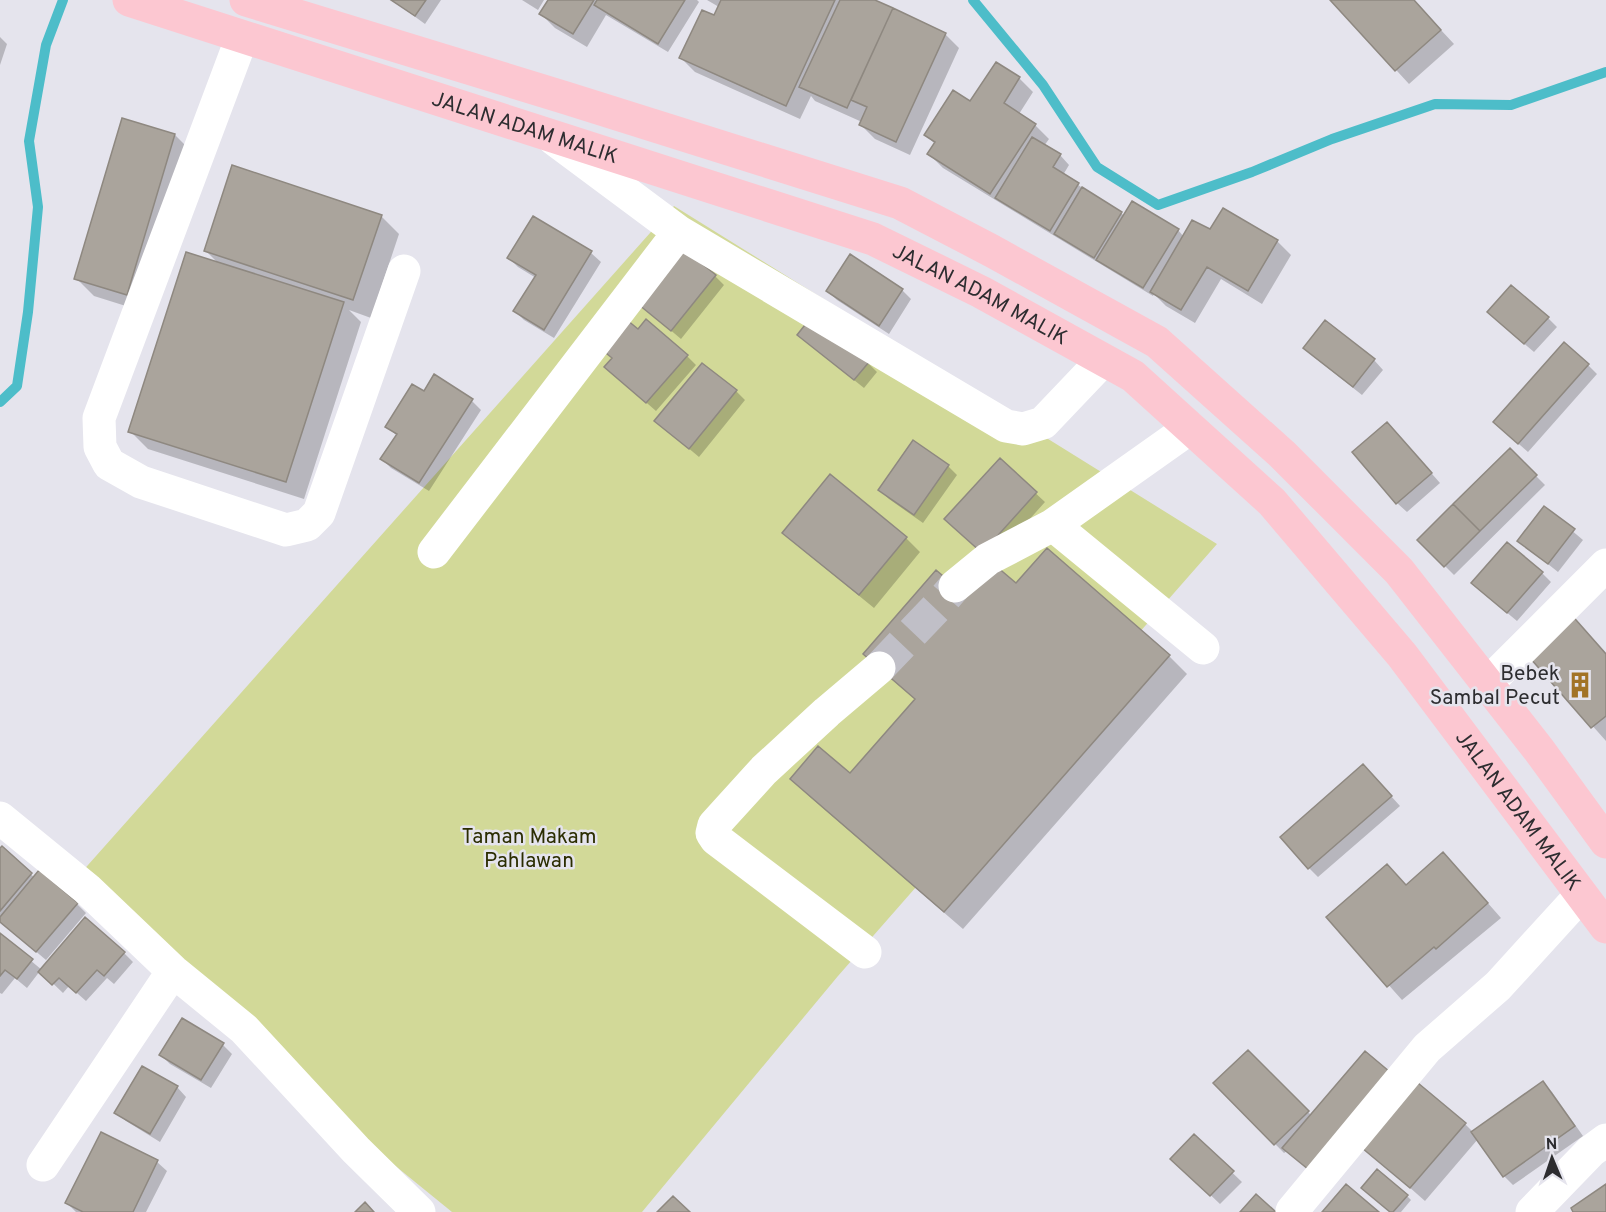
<svg xmlns="http://www.w3.org/2000/svg" width="1606" height="1212" font-family="Overpass,sans-serif">
<style>
.green{fill:#d2d998}
.shadow{fill:#0003}
.lines{fill:none;stroke-linecap:round;stroke-linejoin:round}
.stream{stroke:#4dbdc9;stroke-width:10}
.building{fill:#aaa49c;stroke:#8e8880;stroke-width:1.5}
.minor-tunnel{stroke:#c0bfc7;stroke-width:33;stroke-dasharray:33 16;stroke-linecap:butt}
.minor{stroke:#fff;stroke-width:33}
.major{stroke:#fcc7d1;stroke-width:33}
.labels{text-anchor:middle;stroke-width:5;stroke-linejoin:round;paint-order:stroke}
.street-label{font-size:21px;fill:#2d2d30;stroke:#e5e4ed}
.poi-label{font-size:21px;fill:#2d2d30;stroke:#e5e4ed;text-anchor:end}
.park-label{font-size:21px;fill:#2b2d01;stroke:#e5e4ed}
</style>
<rect width="100%" height="100%" fill="#e5e4ed"/>
<path class="green" d="M 674,206 L 1217,544 L 838,976 L 642,1212 L 452,1212 L 393,1164 L 80,874 Z"/>
<path class="shadow" d="M 392,0 L 441,0 L 425,24 Z
M 522,0 L 544,0 L 538,10 Z
M 549,0 L 697,0 L 699,2 L 668,52 L 606,15 L 587,47 L 555,28 L 541,14 Z
M 707,0 L 871,0 L 945,34 L 959,48 L 910,155 L 875,139 L 861,125 L 862,122 L 815,101 L 811,96 L 800,119 L 695,72 L 681,58 L 714,17 L 719,7 Z
M 1332,0 L 1413,0 L 1454,44 L 1409,84 Z
M 0,37 L 7,44 L 0,65 Z
M 996,64 L 1019,78 L 1033,92 L 1019,114 L 1035,125 L 1049,139 L 1044,146 L 1060,155 L 1069,165 L 1063,175 L 1125,216 L 1178,230 L 1184,237 L 1211,231 L 1277,241 L 1291,255 L 1262,304 L 1221,279 L 1195,323 L 1166,306 L 1154,294 L 1153,296 L 943,168 L 929,154 L 935,144 L 926,135 L 970,103 Z
M 175,135 L 193,153 L 145,312 L 94,296 L 76,278 Z
M 381,216 L 399,234 L 371,318 L 349,310 L 361,322 L 304,499 L 148,449 L 130,431 L 220,265 L 205,250 Z
M 533,218 L 591,253 L 601,262 L 554,338 L 524,320 L 515,311 L 536,278 L 518,267 L 509,258 Z
M 715,276 L 724,285 L 681,339 L 635,300 Z
M 902,290 L 911,299 L 889,334 L 837,300 L 828,291 Z
M 1548,318 L 1557,327 L 1534,352 L 1498,321 Z
M 638,331 L 687,356 L 696,365 L 656,411 L 616,376 Z
M 809,344 L 868,363 L 877,372 L 864,388 Z
M 1314,357 L 1374,360 L 1383,370 L 1362,395 Z
M 1588,365 L 1597,374 L 1528,452 L 1504,431 Z
M 435,377 L 472,401 L 481,410 L 429,491 L 391,468 L 382,459 L 397,436 L 387,426 L 424,393 Z
M 736,391 L 745,400 L 699,457 L 656,421 Z
M 1396,433 L 1440,483 L 1407,512 L 1397,503 Z
M 1510,450 L 1545,485 L 1454,575 L 1419,540 Z
M 1000,460 L 1045,502 L 992,561 Z
M 948,466 L 957,475 L 923,523 L 889,499 L 880,490 Z
M 831,476 L 906,538 L 920,552 L 874,608 L 798,546 L 784,532 Z
M 1545,508 L 1583,540 L 1558,572 L 1519,541 Z
M 1542,573 L 1551,582 L 1517,621 L 1482,592 Z
M 1016,586 L 1169,656 L 1187,674 L 963,929 L 810,797 L 792,779 L 850,775 L 916,700 L 883,672 L 963,594 Z
M 1569,614 L 1606,654 L 1606,741 L 1526,651 Z
M 1372,775 L 1400,806 L 1318,877 L 1309,868 Z
M 2,849 L 35,878 L 77,904 L 86,913 L 46,960 L 0,921 L 0,851 Z
M 1457,868 L 1501,918 L 1402,1000 L 1328,917 Z
M 0,935 L 42,970 L 124,953 L 133,962 L 114,984 L 107,978 L 86,1001 L 69,986 L 63,993 L 40,971 L 27,988 L 15,978 L 2,994 L 0,993 Z
M 223,1045 L 232,1054 L 211,1088 L 170,1064 L 161,1055 Z
M 1248,1052 L 1312,1116 L 1395,1078 L 1465,1124 L 1473,1132 L 1542,1083 L 1552,1092 L 1583,1136 L 1513,1185 L 1504,1176 L 1478,1139 L 1425,1201 L 1358,1142 L 1287,1151 L 1284,1153 L 1215,1083 Z
M 177,1087 L 186,1097 L 160,1142 L 126,1121 L 116,1112 Z
M 101,1134 L 157,1162 L 167,1171 L 146,1212 L 76,1212 L 67,1203 Z
M 1194,1136 L 1242,1182 L 1220,1204 L 1182,1168 Z
M 1407,1196 L 1411,1200 L 1401,1212 L 1391,1212 Z"/>
<g class="lines">
<path class="stream" d="M 973,0 L 1043,85 L 1097,167 L 1158,205 L 1252,172 L 1332,139 L 1435,104 L 1511,105 L 1606,72
M 0,402 L 17,386 L 28,312 L 38,207 L 29,141 L 46,45 L 63,0"/>
</g>
<path class="building" d="M 391,0 L 426,0 L 415,16 Z
M 548,0 L 594,0 L 573,34 L 539,14 Z
M 597,0 L 685,0 L 658,44 L 594,5 Z
M 721,0 L 835,0 L 786,106 L 679,58 L 702,10 L 714,15 Z
M 840,0 L 875,0 L 893,8 L 847,108 L 799,87 Z
M 1330,0 L 1414,0 L 1441,30 L 1395,71 Z
M 893,8 L 946,33 L 896,142 L 859,125 L 867,107 L 851,100 Z
M 996,62 L 1020,77 L 1004,103 L 1036,124 L 990,194 L 927,154 L 935,142 L 924,135 L 953,90 L 970,101 Z
M 122,118 L 175,134 L 127,295 L 74,279 Z
M 1032,137 L 1061,154 L 1053,167 L 1079,183 L 1050,231 L 995,198 Z
M 232,165 L 382,215 L 353,300 L 204,251 Z
M 1082,187 L 1122,212 L 1094,258 L 1054,234 Z
M 1132,201 L 1179,229 L 1143,288 L 1096,260 Z
M 1223,208 L 1278,240 L 1248,291 L 1207,267 L 1181,310 L 1150,292 L 1192,220 L 1210,229 Z
M 533,216 L 592,251 L 544,330 L 513,311 L 536,275 L 507,258 Z
M 677,244 L 716,275 L 671,331 L 633,300 Z
M 186,252 L 344,302 L 286,482 L 128,432 Z
M 850,254 L 903,289 L 879,326 L 826,291 Z
M 1511,285 L 1549,317 L 1524,344 L 1487,312 Z
M 812,316 L 869,362 L 854,380 L 797,335 Z
M 646,319 L 688,355 L 646,403 L 604,367 L 612,358 L 601,349 L 627,320 L 638,329 Z
M 1325,320 L 1375,359 L 1353,387 L 1303,348 Z
M 1564,342 L 1589,364 L 1518,444 L 1493,422 Z
M 702,363 L 737,390 L 689,449 L 654,421 Z
M 434,374 L 473,399 L 419,483 L 380,459 L 397,434 L 385,427 L 412,384 L 424,391 Z
M 1387,422 L 1432,473 L 1396,504 L 1352,452 Z
M 913,440 L 949,465 L 914,515 L 878,490 Z
M 1510,448 L 1537,475 L 1480,531 L 1453,504 Z
M 1000,458 L 1037,492 L 982,553 L 944,519 Z
M 830,474 L 907,537 L 859,595 L 782,533 Z
M 1453,504 L 1480,531 L 1444,567 L 1417,540 Z
M 1544,506 L 1575,529 L 1548,564 L 1517,541 Z
M 1507,542 L 1543,572 L 1507,613 L 1471,583 Z
M 1047,548 L 1170,655 L 944,912 L 790,779 L 818,746 L 850,773 L 915,699 L 863,654 L 936,570 L 962,592 L 990,561 L 1016,583 Z
M 1569,612 L 1606,654 L 1606,716 L 1591,728 L 1524,651 Z
M 1363,764 L 1392,796 L 1308,869 L 1280,837 Z
M 2,846 L 32,873 L 0,911 L 0,848 Z
M 1443,852 L 1488,903 L 1436,949 L 1434,947 L 1387,987 L 1326,917 L 1387,864 L 1406,885 Z
M 39,870 L 78,903 L 36,952 L 0,922 L 0,917 Z
M 85,917 L 125,952 L 104,976 L 97,970 L 76,993 L 59,978 L 52,985 L 38,972 Z
M 0,933 L 33,959 L 17,979 L 5,970 L 0,976 Z
M 182,1018 L 224,1043 L 201,1080 L 159,1055 Z
M 1248,1050 L 1309,1111 L 1274,1145 L 1213,1083 Z
M 1365,1051 L 1396,1077 L 1314,1174 L 1282,1148 Z
M 142,1066 L 178,1086 L 150,1134 L 114,1113 Z
M 1412,1078 L 1466,1123 L 1410,1188 L 1356,1143 Z
M 1543,1081 L 1575,1126 L 1503,1177 L 1471,1132 Z
M 101,1132 L 158,1160 L 133,1212 L 83,1212 L 65,1203 Z
M 1194,1134 L 1234,1171 L 1210,1196 L 1170,1159 Z
M 1377,1169 L 1408,1195 L 1393,1212 L 1390,1212 L 1361,1188 Z
M 1346,1184 L 1379,1212 L 1322,1212 Z
M 1606,1184 L 1606,1212 L 1573,1212 L 1571,1208 Z
M 1256,1194 L 1276,1212 L 1240,1212 Z
M 673,1196 L 690,1212 L 657,1212 Z
M 365,1202 L 374,1212 L 355,1212 Z"/>
<g class="lines">
<path class="minor-tunnel" d="M 879,668 L 936,608 L 955,586"/>
<path class="minor" d="M 242,37 L 99,418 L 100,447 L 109,464 L 141,482 L 286,530 L 307,525 L 319,513 L 404,271
M 554,139 L 679,232 L 1006,426 L 1023,429 L 1043,423 L 1103,360
M 1053,525 L 1203,648
M 434,552 L 679,232
M 955,586 L 988,559 L 1053,525 L 1190,428
M 1487,684 L 1606,565
M 0,818 L 87,889 L 173,971 L 244,1029 L 356,1150 L 419,1212
M 865,952 L 716,839 L 712,833 L 714,825 L 764,770 L 827,712 L 879,668
M 43,1165 L 173,971
M 1292,1211 L 1427,1048 L 1498,986 L 1581,895
M 1532,1212 L 1591,1151 L 1606,1140"/>
<g class="major">
<path id="s1" d="M 129,0 L 873,239 L 981,292 L 1133,376 L 1272,502 L 1402,655 L 1606,927"/>
<path d="M 246,0 L 566,98 L 900,203 L 992,251 L 1157,342 L 1282,454 L 1399,571 L 1539,750 L 1606,842"/>
</g>
</g>
<defs>
<g id="building-bare" transform="scale(2.07)"><path d="M-4-6H4V6H1V3H-1V6H-4ZM-2.5-4.3h1.7v1.8h-1.7ZM.8-4.3h1.7v1.8H.8ZM-2.5-1h1.7V.8h-1.7ZM.8-1h1.7V.8H.8Z" fill="#a27326" stroke="#e5e4ed" stroke-width="2.5" paint-order="stroke"/></g>
</defs>
<g fill-rule="evenodd">
<use href="#building-bare" x="1580" y="685"/>
</g>
<g class="labels">
<g class="street-label">
<text dy="7" stroke="none"><textPath href="#s1" startOffset="416">JALAN ADAM MALIK</textPath></text>
<text dy="7" stroke="none"><textPath href="#s1" startOffset="902">JALAN ADAM MALIK</textPath></text>
<text dy="7" stroke="none"><textPath href="#s1" startOffset="1658">JALAN ADAM MALIK</textPath></text>
</g>
<g class="poi-label">
<text x="1560" y="680">Bebek<tspan x="1560" dy="24">Sambal Pecut</tspan></text>
</g>
<g class="park-label">
<text x="529" y="843">Taman Makam<tspan x="529" dy="24">Pahlawan</tspan></text>
</g>
</g>
<g transform="translate(1552 1158) rotate(358)" stroke="#e5e4ed" stroke-width="4.5" paint-order="stroke">
<path d="M0-4.5L10 22L0 15L-10 22Z" fill="#2d2d30"/>
<text y="-9" font-size="16" font-weight="bold" text-anchor="middle" fill="#2d2d30">N</text>
</g>
</svg>
